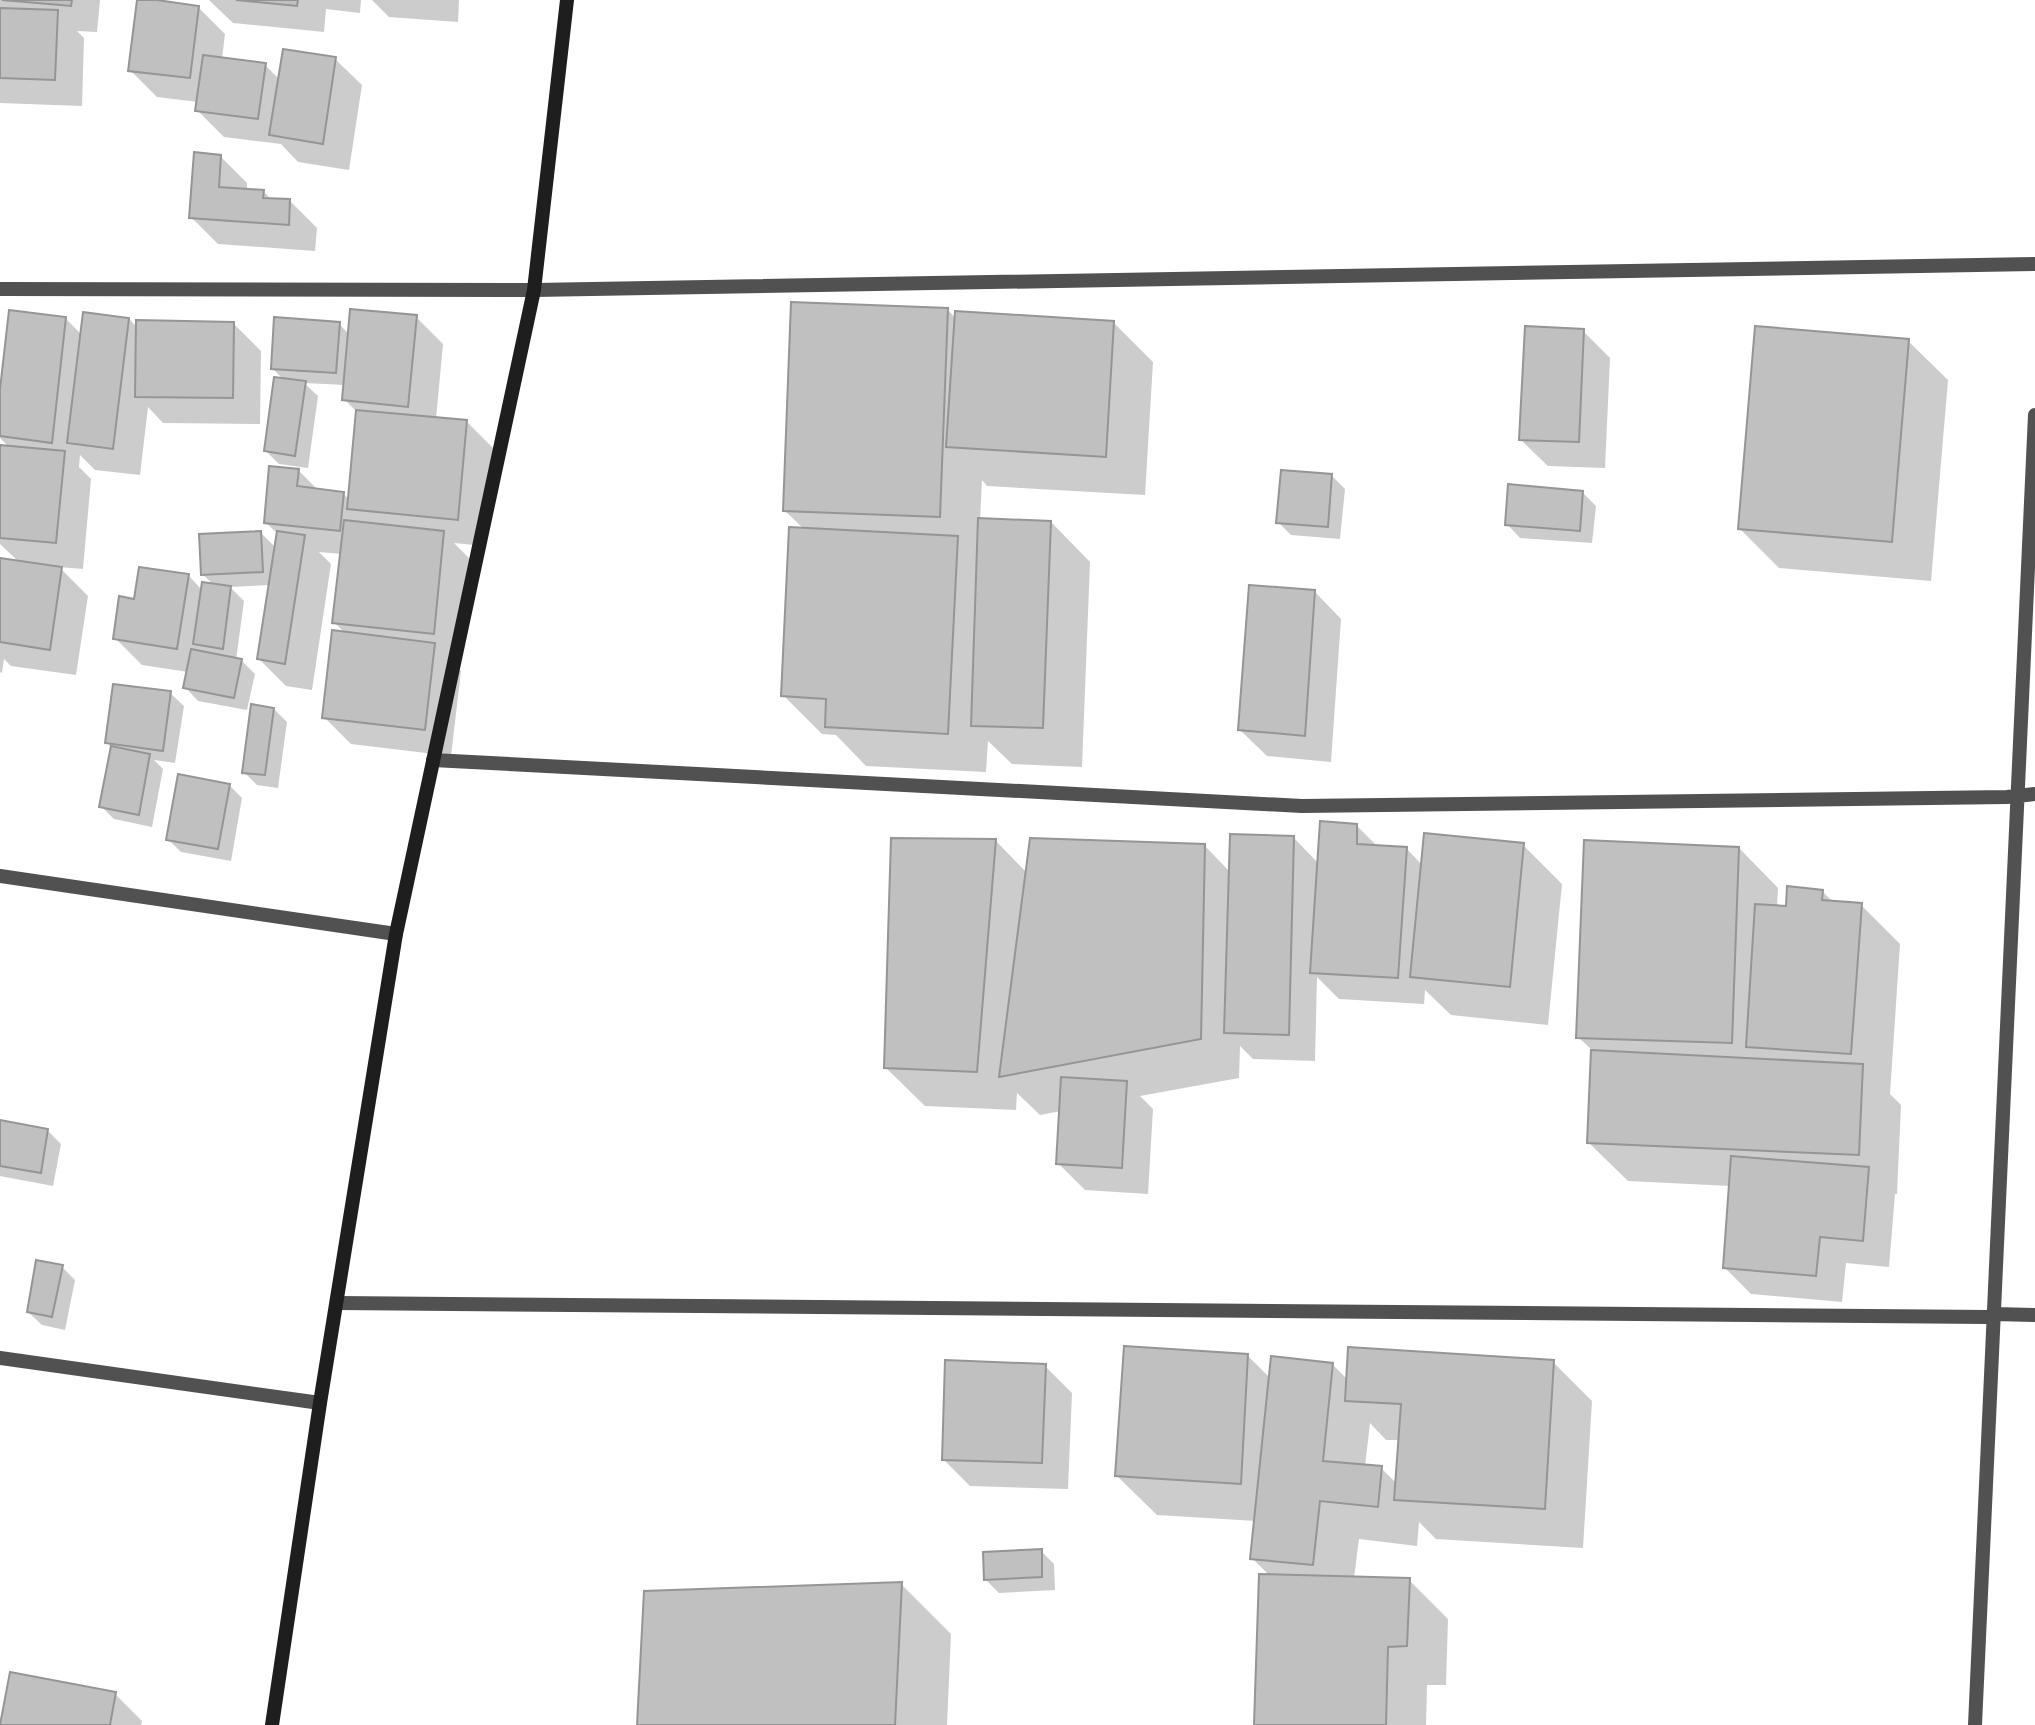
<svg xmlns="http://www.w3.org/2000/svg" width="2035" height="1725" font-family="'Golos Text',sans-serif">
<style>
.shadow{fill:#0003;fill-rule:evenodd}
.building{fill:#c0c0c0;stroke:#959595;stroke-width:2}
.lines{fill:none;stroke-linecap:round;stroke-linejoin:round}
.street{stroke:#515151;stroke-width:14}
.secondary{stroke:#1e1e1e;stroke-width:14}
</style>
<rect width="100%" height="100%" fill="#fff"/>
<path class="shadow" d="M 0,0 L 100,0 L 97,32 L 77,31 L 84,38 L 82,106 L 0,103 Z
M 139,0 L 198,7 L 225,34 L 222,59 L 265,65 L 280,80 L 335,59 L 362,85 L 349,170 L 298,162 L 281,144 L 224,137 L 197,110 L 198,102 L 157,97 L 130,70 Z
M 209,0 L 361,0 L 360,13 L 326,9 L 324,32 L 233,23 Z
M 372,0 L 459,0 L 458,22 L 389,17 Z
M 220,156 L 247,183 L 247,190 L 263,191 L 272,200 L 290,201 L 317,228 L 315,251 L 218,244 L 191,217 Z
M 948,310 L 956,319 L 1113,322 L 1153,362 L 1145,495 L 987,486 L 982,480 L 980,520 L 1051,522 L 1090,562 L 1082,767 L 1012,764 L 988,741 L 986,772 L 866,766 L 836,735 L 822,734 L 783,695 L 804,529 L 785,511 Z
M 416,317 L 443,344 L 436,419 L 467,422 L 494,449 L 485,546 L 454,543 L 471,560 L 448,659 L 461,671 L 451,756 L 351,744 L 324,717 L 346,634 L 334,622 L 342,554 L 319,552 L 331,564 L 312,690 L 286,686 L 259,659 L 270,585 L 230,587 L 244,601 L 236,660 L 242,661 L 255,674 L 247,710 L 198,701 L 185,687 L 188,672 L 142,665 L 115,638 L 136,602 L 188,575 L 202,590 L 214,585 L 203,575 L 260,532 L 276,548 L 278,534 L 265,522 L 298,470 L 318,490 L 343,493 L 349,500 L 358,413 L 344,399 L 345,385 L 304,383 L 318,396 L 308,468 L 279,464 L 266,451 L 284,380 L 272,368 L 339,324 L 350,335 Z
M 65,318 L 82,335 L 129,319 L 138,328 L 234,324 L 261,351 L 260,424 L 163,423 L 148,407 L 140,475 L 95,470 L 80,455 L 79,467 L 91,479 L 83,569 L 59,567 L 88,596 L 76,675 L 11,666 L 4,659 L 2,673 L 0,672 L 0,560 L 19,562 L 0,544 L 0,453 L 9,447 L 0,438 L 0,404 Z
M 1583,331 L 1610,358 L 1605,468 L 1548,466 L 1521,440 Z
M 1908,341 L 1948,380 L 1931,581 L 1779,568 L 1740,529 Z
M 1332,476 L 1345,489 L 1340,539 L 1291,535 L 1278,522 Z
M 1582,492 L 1596,506 L 1592,543 L 1520,538 L 1507,524 Z
M 1315,592 L 1341,619 L 1331,762 L 1267,756 L 1240,730 Z
M 170,693 L 184,706 L 175,763 L 154,760 L 163,769 L 152,827 L 114,819 L 101,806 L 112,748 L 107,743 Z
M 274,709 L 287,722 L 278,788 L 257,785 L 244,772 Z
M 229,785 L 242,798 L 231,861 L 181,852 L 168,839 Z
M 1357,826 L 1378,847 L 1406,848 L 1422,865 L 1523,845 L 1562,884 L 1548,1025 L 1451,1015 L 1425,990 L 1424,1004 L 1339,999 L 1317,977 L 1315,1061 L 1253,1059 L 1240,1046 L 1239,1078 L 1140,1096 L 1153,1109 L 1148,1194 L 1085,1190 L 1058,1163 L 1061,1111 L 1040,1115 L 1017,1093 L 1016,1110 L 925,1106 L 885,1067 L 996,841 L 1027,873 L 1204,845 L 1230,872 L 1294,838 L 1319,864 Z
M 1739,848 L 1778,888 L 1777,907 L 1788,908 L 1822,891 L 1833,902 L 1861,905 L 1900,944 L 1890,1094 L 1901,1105 L 1897,1194 L 1895,1194 L 1889,1267 L 1846,1263 L 1842,1302 L 1751,1294 L 1724,1267 L 1731,1186 L 1628,1181 L 1588,1142 L 1593,1051 L 1578,1037 Z
M 0,1121 L 48,1131 L 61,1144 L 53,1186 L 0,1176 Z
M 62,1267 L 75,1280 L 65,1330 L 42,1325 L 28,1312 Z
M 1247,1355 L 1270,1378 L 1332,1364 L 1348,1380 L 1553,1362 L 1592,1401 L 1583,1548 L 1436,1539 L 1419,1522 L 1417,1546 L 1359,1539 L 1354,1578 L 1409,1580 L 1448,1619 L 1446,1685 L 1427,1685 L 1426,1725 L 1256,1725 L 1270,1576 L 1252,1558 L 1256,1521 L 1157,1515 L 1117,1476 ZM 1370,1423 L 1386,1440 L 1400,1440 L 1397,1484 L 1381,1468 L 1365,1466 Z
M 1045,1366 L 1072,1393 L 1068,1489 L 970,1486 L 943,1459 Z
M 1041,1551 L 1054,1564 L 1055,1590 L 999,1593 L 986,1580 Z
M 901,1584 L 951,1634 L 947,1725 L 638,1725 Z
M 115,1694 L 142,1721 L 141,1725 L 2,1725 Z"/>
<path class="building" d="M 2,0 L 72,0 L 71,6 Z
M 137,0 L 157,0 L 199,6 L 190,78 L 128,71 Z
M 236,0 L 298,0 L 297,6 Z
M 0,8 L 58,10 L 55,80 L 0,78 Z
M 283,49 L 336,57 L 323,144 L 269,135 Z
M 203,55 L 266,63 L 258,119 L 195,111 Z
M 194,152 L 221,155 L 219,187 L 264,190 L 263,198 L 290,199 L 289,225 L 189,218 Z
M 791,302 L 948,308 L 940,517 L 783,511 Z
M 350,309 L 417,315 L 408,407 L 342,400 Z
M 9,310 L 66,317 L 52,443 L 0,436 L 0,389 Z
M 955,311 L 1114,321 L 1106,457 L 946,447 Z
M 83,312 L 129,318 L 113,449 L 67,443 Z
M 274,317 L 340,322 L 336,373 L 271,369 Z
M 136,320 L 234,322 L 233,398 L 135,397 Z
M 1525,326 L 1584,329 L 1579,442 L 1519,440 Z
M 1755,326 L 1909,339 L 1892,542 L 1738,529 Z
M 274,377 L 306,381 L 295,456 L 264,451 Z
M 356,410 L 467,420 L 458,520 L 347,509 Z
M 0,445 L 65,451 L 56,543 L 0,538 Z
M 269,466 L 299,469 L 297,486 L 344,492 L 340,531 L 264,523 Z
M 1281,470 L 1332,474 L 1328,527 L 1276,523 Z
M 1508,484 L 1583,491 L 1580,531 L 1505,525 Z
M 978,518 L 1051,521 L 1043,728 L 971,726 Z
M 344,520 L 444,531 L 434,634 L 332,623 Z
M 789,527 L 958,536 L 948,734 L 825,727 L 826,699 L 781,696 Z
M 261,531 L 263,572 L 201,575 L 199,534 Z
M 277,531 L 305,535 L 285,664 L 257,659 Z
M 0,558 L 62,567 L 50,650 L 0,642 Z
M 139,567 L 189,574 L 177,649 L 113,639 L 119,596 L 134,599 Z
M 202,582 L 231,586 L 223,649 L 193,644 Z
M 1249,585 L 1315,590 L 1305,736 L 1238,730 Z
M 332,630 L 435,643 L 425,730 L 322,718 Z
M 191,649 L 242,659 L 234,698 L 183,688 Z
M 113,684 L 171,691 L 163,751 L 105,743 Z
M 251,704 L 274,708 L 265,775 L 242,773 Z
M 111,746 L 150,754 L 139,815 L 99,807 Z
M 178,774 L 230,784 L 218,849 L 166,840 Z
M 1320,821 L 1357,824 L 1357,844 L 1407,847 L 1398,978 L 1310,973 Z
M 1424,833 L 1524,843 L 1510,987 L 1410,977 Z
M 1230,834 L 1294,836 L 1289,1035 L 1224,1033 Z
M 891,838 L 996,839 L 977,1072 L 884,1068 Z
M 1030,838 L 1205,844 L 1201,1039 L 999,1077 Z
M 1584,840 L 1739,847 L 1732,1043 L 1576,1038 Z
M 1787,886 L 1823,890 L 1822,900 L 1862,903 L 1851,1054 L 1746,1047 L 1755,904 L 1786,906 Z
M 1591,1050 L 1863,1064 L 1859,1155 L 1587,1143 Z
M 1061,1077 L 1127,1081 L 1122,1168 L 1056,1164 Z
M 0,1120 L 48,1129 L 41,1173 L 0,1166 Z
M 1731,1156 L 1869,1167 L 1863,1241 L 1820,1237 L 1816,1276 L 1723,1268 Z
M 36,1260 L 63,1265 L 52,1317 L 27,1312 Z
M 1124,1346 L 1248,1354 L 1241,1484 L 1115,1476 Z
M 1348,1347 L 1554,1360 L 1545,1509 L 1394,1500 L 1401,1404 L 1345,1401 Z
M 1271,1356 L 1333,1363 L 1323,1461 L 1382,1466 L 1378,1507 L 1320,1501 L 1313,1565 L 1250,1559 Z
M 945,1360 L 1046,1364 L 1042,1463 L 942,1460 Z
M 1042,1549 L 1042,1577 L 984,1580 L 983,1552 Z
M 1259,1574 L 1410,1578 L 1407,1646 L 1388,1647 L 1386,1725 L 1254,1725 Z
M 902,1582 L 895,1725 L 637,1725 L 644,1591 Z
M 10,1672 L 116,1692 L 110,1725 L 0,1725 Z"/>
<g class="lines">
<path class="street" d="M 0,289 L 534,290 L 2035,264
M 433,760 L 1302,806 L 2007,797 L 2035,794
M 0,876 L 396,934
M 337,1303 L 1988,1317 L 1994,1314 L 2035,1315
M 0,1358 L 320,1403
M 1975,1725 L 2035,415"/>
<path class="secondary" d="M 272,1725 L 320,1403 L 396,934 L 534,290 L 567,0"/>
</g>
</svg>
